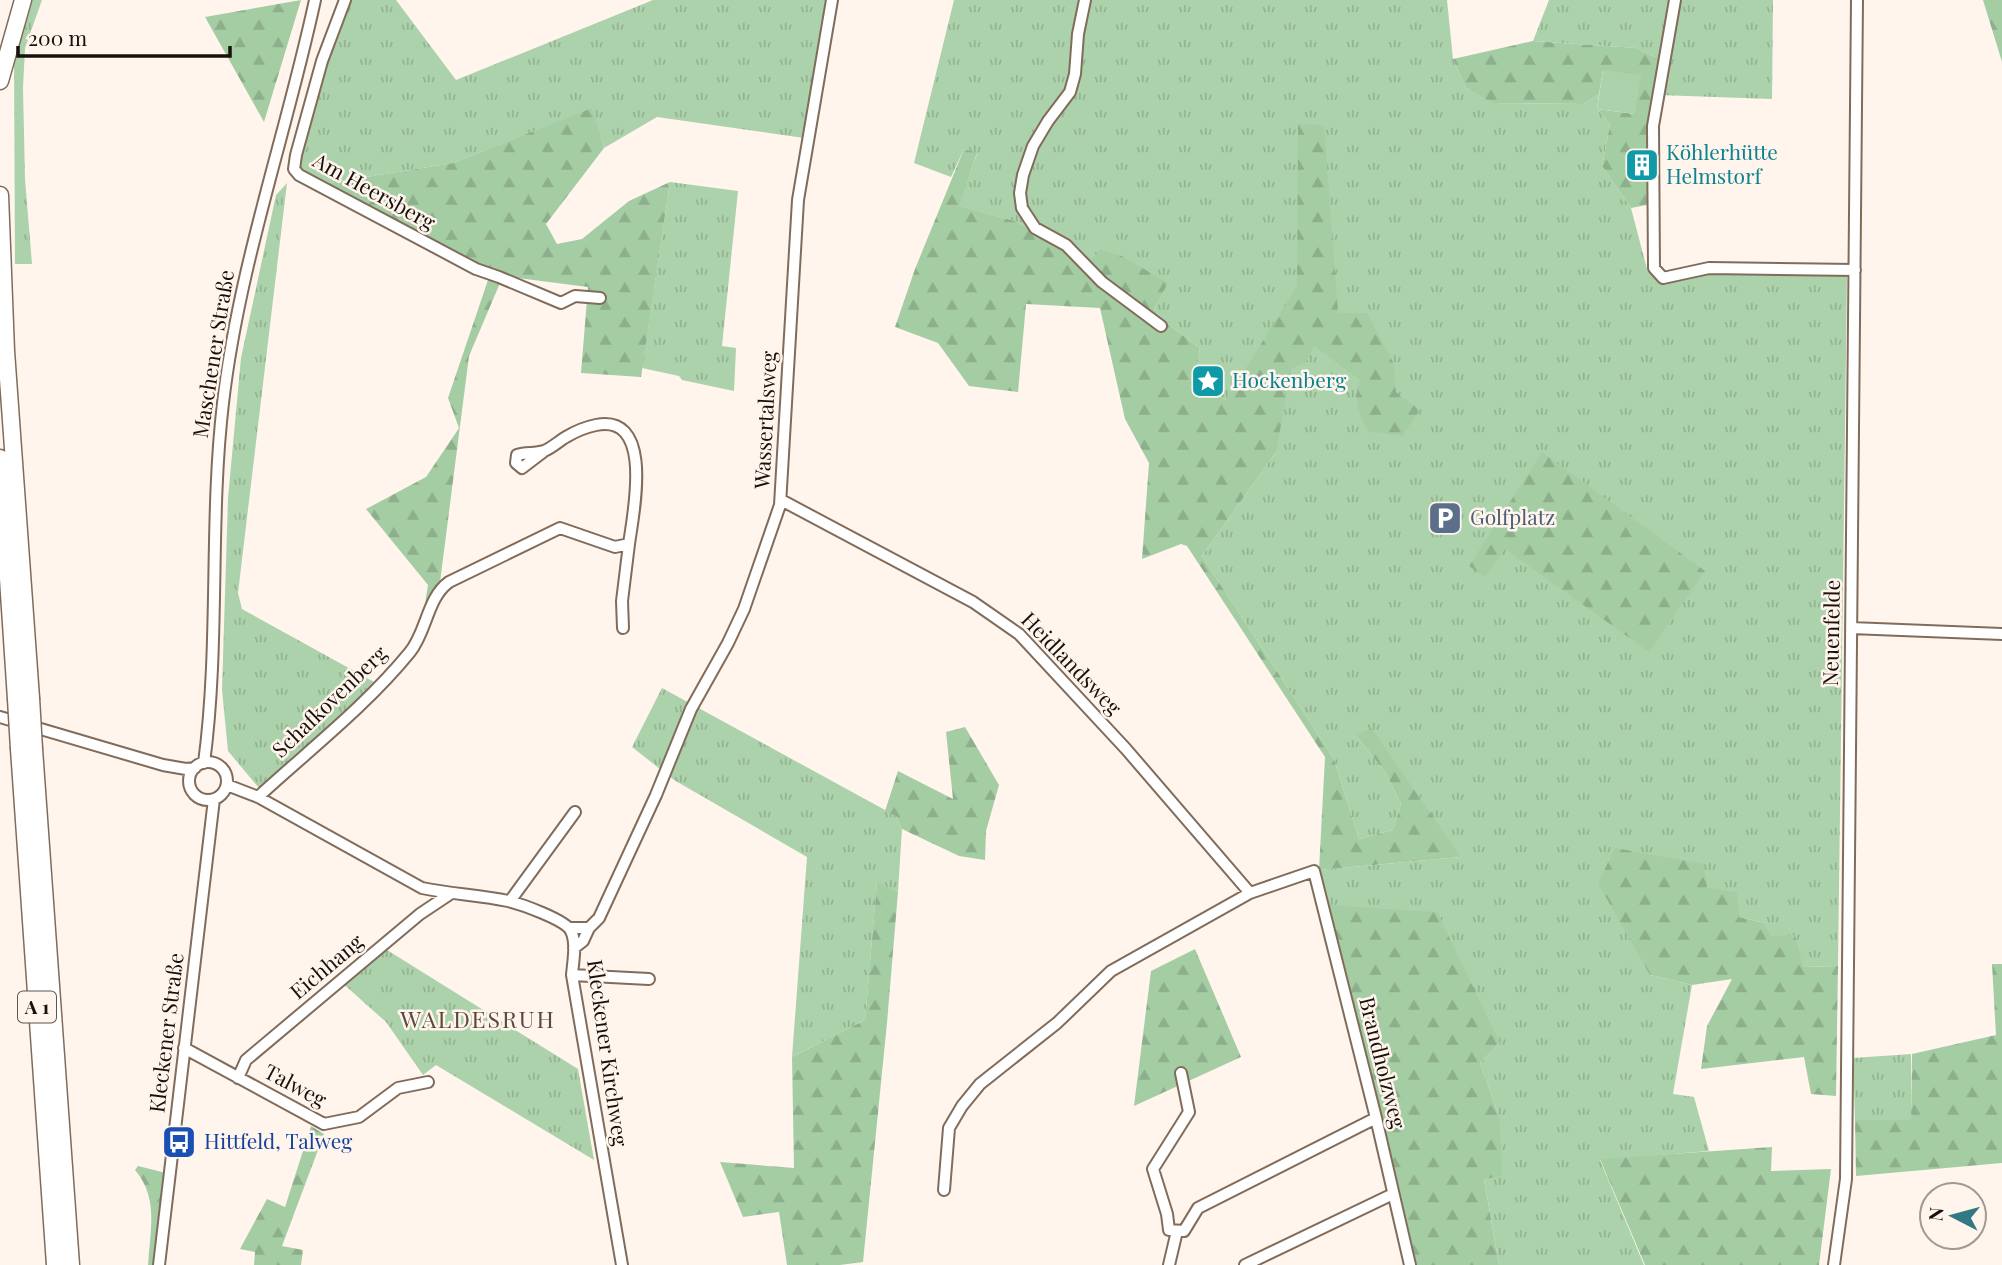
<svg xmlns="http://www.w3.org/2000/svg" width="2002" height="1265" font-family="'Playfair Display',serif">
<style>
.grass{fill:url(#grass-tufts)}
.forest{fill:url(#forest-firs)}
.pitch{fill:#acd2ab}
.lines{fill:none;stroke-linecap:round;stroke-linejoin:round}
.minor-casing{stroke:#816c5b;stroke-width:14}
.highway-casing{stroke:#816c5b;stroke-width:19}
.minor{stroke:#fff;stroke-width:10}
.highway{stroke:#fff;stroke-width:16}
.highway-bridge-casing{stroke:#816c5b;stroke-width:19;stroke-linecap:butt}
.highway-bridge{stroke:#fff;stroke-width:16}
.labels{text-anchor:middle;stroke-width:5;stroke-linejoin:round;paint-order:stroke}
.shield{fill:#fff5ed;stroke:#5d554e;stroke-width:2}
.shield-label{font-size:19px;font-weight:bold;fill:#18100a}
.culture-label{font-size:21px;fill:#0d838f;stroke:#fff5ed;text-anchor:start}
.street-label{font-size:21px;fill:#18100a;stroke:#fff5ed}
.service-label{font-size:21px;fill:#4e5e75;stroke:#fff5ed;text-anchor:start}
.transit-label{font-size:21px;fill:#164399;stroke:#fff5ed;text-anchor:start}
.neighbourhood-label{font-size:23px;letter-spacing:2px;fill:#5d493a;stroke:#fff5ed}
</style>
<defs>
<pattern id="grass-tufts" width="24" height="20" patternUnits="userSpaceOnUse" patternTransform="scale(1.75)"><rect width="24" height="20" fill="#acd2ab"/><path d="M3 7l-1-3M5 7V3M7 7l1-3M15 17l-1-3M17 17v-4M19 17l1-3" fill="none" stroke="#93b392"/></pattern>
<pattern id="forest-firs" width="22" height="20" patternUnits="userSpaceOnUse" patternTransform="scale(1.75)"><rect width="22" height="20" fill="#a5cda4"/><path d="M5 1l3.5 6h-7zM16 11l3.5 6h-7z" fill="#8daf8c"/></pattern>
</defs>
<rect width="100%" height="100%" fill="#fff5ed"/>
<path class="grass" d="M 29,0 L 42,0 L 25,48 L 23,88 L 25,179 L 32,264 L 15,264 L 14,56 Z
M 346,0 L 396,0 L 456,80 L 653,0 L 829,0 L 804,138 L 657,117 L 604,148 L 591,109 L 453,163 L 330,183 L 331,188 L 301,169 L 298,156 Z
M 954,0 L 1447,0 L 1453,59 L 1466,88 L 1493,103 L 1584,104 L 1599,94 L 1597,109 L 1610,124 L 1602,166 L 1631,208 L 1647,269 L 1662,281 L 1710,271 L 1847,276 L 1838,966 L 1803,967 L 1771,937 L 1765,923 L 1739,917 L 1650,975 L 1692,985 L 1673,1094 L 1694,1097 L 1709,1151 L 1600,1160 L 1644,1265 L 1499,1265 L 1484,1179 L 1499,1116 L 1480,1063 L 1500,1043 L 1327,905 L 1319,870 L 1461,857 L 1355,734 L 1385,772 L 1401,804 L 1393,830 L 1359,839 L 1334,759 L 1202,556 L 1276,452 L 1226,400 L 1194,384 L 1200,348 L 1164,321 L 1154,309 L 1167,284 L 1093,260 L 1015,221 L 958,206 L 977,154 L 964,149 L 951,177 L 914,163 Z
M 1549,0 L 1773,0 L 1772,99 L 1658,95 L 1664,57 L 1655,57 L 1636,48 L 1533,41 Z
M 670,182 L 738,191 L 722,346 L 736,348 L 734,391 L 682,380 L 679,376 L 642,368 Z
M 287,183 L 238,593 L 242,609 L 376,683 L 259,788 L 228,751 L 222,690 L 228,498 L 241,358 L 276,195 Z
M 662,688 L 896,816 L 902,829 L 898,892 L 877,883 L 865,1020 L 792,1057 L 807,857 L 674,780 L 632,747 Z
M 387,950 L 578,1069 L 594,1160 L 436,1065 L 423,1075 L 386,1022 L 340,981 Z
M 1911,1054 L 1911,1121 L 1855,1120 L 1853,1058 Z"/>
<path class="forest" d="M 301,0 L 264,122 L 205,17 Z
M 1983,0 L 2002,0 L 2002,62 Z
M 1533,41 L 1636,48 L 1655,57 L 1664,57 L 1658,95 L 1657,203 L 1631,208 L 1602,166 L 1610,124 L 1597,109 L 1635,114 L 1603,70 L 1599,94 L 1584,104 L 1492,103 L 1466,88 L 1453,59 Z
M 592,108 L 604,148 L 546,224 L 557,244 L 582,239 L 629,201 L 670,182 L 641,377 L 581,373 L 588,287 L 503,276 L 469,356 L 439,590 L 426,620 L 417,654 L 428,585 L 366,509 L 426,477 L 459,428 L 448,398 L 488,280 L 481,269 L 331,188 L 329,183 L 453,163 Z
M 1298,124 L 1324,125 L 1338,313 L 1367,313 L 1394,364 L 1396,392 L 1420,410 L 1402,436 L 1369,432 C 1358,415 1353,398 1360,380 L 1314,346 L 1306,362 L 1291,369 L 1276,452 L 1202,556 L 1334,759 L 1359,839 L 1393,830 L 1401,804 L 1385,772 L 1355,734 L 1372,729 L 1461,857 L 1319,870 L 1325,757 L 1187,546 L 1181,544 L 1142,559 L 1149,463 L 1125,419 L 1100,308 L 1026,304 L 1018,392 L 969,386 L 938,343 L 895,327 L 915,269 L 964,149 L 977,153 L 959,206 L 1015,221 L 1092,259 L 1100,250 L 1122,256 L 1168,283 L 1154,309 L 1164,321 L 1200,348 L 1194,384 L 1226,400 L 1297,286 Z
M 1542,452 L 1705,571 L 1649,652 L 1505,549 L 1485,577 L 1469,566 Z
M 965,727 L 999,785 L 986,831 L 985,860 L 959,856 L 902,829 L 896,816 L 885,811 L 898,771 L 953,799 L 946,732 Z
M 1615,848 L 1704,864 L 1707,888 L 1737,892 L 1739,917 L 1765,923 L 1771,936 L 1795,935 L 1803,967 L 1838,966 L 1836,1096 L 1811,1094 L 1804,1057 L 1701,1069 L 1707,1026 L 1732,979 L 1692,985 L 1650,975 L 1598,883 Z
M 877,882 L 898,892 L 887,1023 L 863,1262 L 840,1265 L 787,1265 L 779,1212 L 743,1217 L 720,1162 L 794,1168 L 792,1057 L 865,1020 Z
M 1327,905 L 1437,912 L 1500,1043 L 1480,1063 L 1499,1116 L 1502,1176 L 1484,1179 L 1499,1265 L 1414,1265 Z
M 1195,949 L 1241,1057 L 1134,1106 L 1151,971 Z
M 1992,964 L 2002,964 L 2002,1163 L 1856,1176 L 1855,1120 L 1911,1120 L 1912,1054 L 1996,1035 Z
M 311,1126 L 324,1134 L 282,1246 L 303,1250 L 301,1265 L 254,1265 L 255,1252 L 240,1249 L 267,1199 L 285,1207 Z
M 1772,1147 L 1771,1171 L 1831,1169 L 1819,1265 L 1645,1265 L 1600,1159 Z
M 138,1166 L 170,1174 L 159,1265 L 148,1265 C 150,1231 159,1198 135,1170 Z"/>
<path class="pitch" d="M 1603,70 L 1641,75 L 1635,114 L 1597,109 Z"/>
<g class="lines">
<g class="minor-casing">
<path id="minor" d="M 345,0 L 322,61 L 296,155 L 294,169 L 299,175 L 476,269 L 499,277 L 561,303 L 575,296 L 600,298
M 1085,0 L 1078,34 L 1075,74 L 1070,92 L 1048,121 L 1033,146 L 1023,175 L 1020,193 L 1022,208 L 1035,228 L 1066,245 L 1102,282 L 1161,326
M 1675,0 L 1653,126 L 1654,268 L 1663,278 L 1709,268 L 1855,270
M 781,500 L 973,602 L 1019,634 L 1126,749 L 1250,893
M 623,628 L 622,601 L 629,544
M 1851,628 L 2002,634
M 0,717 L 163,765 L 186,769 L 195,768
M189 781a19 19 0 1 1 38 0a19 19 0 1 1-38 0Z
M 204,763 C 220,644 209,522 223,403 C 239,265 286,135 315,0
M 227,785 L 258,797 L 422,888 C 450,894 480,895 508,901 C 521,904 566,920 571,931 C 577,943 573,962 572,975 L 622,1265
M 258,797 C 309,750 366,706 410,652 C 427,631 427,598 449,582 L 560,528 L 615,547 L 629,544 C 633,514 655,413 596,425 C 586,427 576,431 566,437 C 559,441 552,448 544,451 C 535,454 526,452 517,455 L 516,463 L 522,468 L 543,452
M 510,901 L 575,812
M 569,928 L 589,928 L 599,918 L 656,795 L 691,709 L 728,643 L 744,609 L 780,505 L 798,200 L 832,0
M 574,948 L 583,941 L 589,928
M 572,975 L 649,979
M 184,1048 L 324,1124 L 359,1117 L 398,1088 L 428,1082
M 1181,1073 L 1189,1112 L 1153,1169 L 1167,1214 L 1169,1230 L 1184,1231 L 1198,1208 L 1376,1118
M 238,1078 L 246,1060 L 420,914 L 450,894
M 944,1190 L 949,1128 L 962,1106 L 980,1084 L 1057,1023 L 1111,971 L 1250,893 L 1314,871 L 1376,1118 L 1410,1265
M 159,1265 L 214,799
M 1169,1265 L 1177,1231
M 1245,1265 L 1393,1194
M 1834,1265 L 1846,1179 L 1857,0"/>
</g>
<g class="highway-casing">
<path id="highway" d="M 0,81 L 23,0
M 0,195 L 6,351 L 31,698
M 0,458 L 16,699
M 19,749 L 55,1265
M 34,749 L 71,1265"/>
</g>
<use href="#minor" class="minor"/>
<use href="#highway" class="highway"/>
<g class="highway-bridge-casing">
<path id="highway-bridge" d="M 31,698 L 34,749
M 16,699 L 19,749"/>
</g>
<use href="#highway-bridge" class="highway-bridge"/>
</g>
<defs>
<g id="building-square" transform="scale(1.75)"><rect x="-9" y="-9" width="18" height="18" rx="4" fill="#0f9aa8" stroke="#fff5ed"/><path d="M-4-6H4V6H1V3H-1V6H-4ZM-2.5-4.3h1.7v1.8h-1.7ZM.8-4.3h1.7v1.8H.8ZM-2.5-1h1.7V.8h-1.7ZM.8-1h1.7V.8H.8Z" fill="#fff"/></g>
<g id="sight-square" transform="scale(1.75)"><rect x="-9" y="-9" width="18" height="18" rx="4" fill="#0f9aa8" stroke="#fff5ed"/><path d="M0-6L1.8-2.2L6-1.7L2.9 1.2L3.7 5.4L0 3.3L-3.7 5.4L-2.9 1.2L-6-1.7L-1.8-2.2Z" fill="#fff"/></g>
<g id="parking-square" transform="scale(1.75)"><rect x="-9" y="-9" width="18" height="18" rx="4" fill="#5c6f8a" stroke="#fff5ed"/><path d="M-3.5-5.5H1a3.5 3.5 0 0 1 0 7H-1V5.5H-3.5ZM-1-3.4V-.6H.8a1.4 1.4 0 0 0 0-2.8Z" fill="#fff"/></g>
<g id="bus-square" transform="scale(1.75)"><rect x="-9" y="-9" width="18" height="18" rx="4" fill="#1a4fb4" stroke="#fff5ed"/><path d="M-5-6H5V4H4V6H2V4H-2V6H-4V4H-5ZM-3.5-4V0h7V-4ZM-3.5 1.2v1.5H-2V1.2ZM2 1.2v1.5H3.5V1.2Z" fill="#fff"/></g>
</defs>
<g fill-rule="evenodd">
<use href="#building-square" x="1642" y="165"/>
<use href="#sight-square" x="1208" y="381"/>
<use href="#parking-square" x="1445" y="518"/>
<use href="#bus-square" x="179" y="1142"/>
</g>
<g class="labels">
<rect class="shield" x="18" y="991.5" width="38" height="31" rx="5"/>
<g class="shield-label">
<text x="37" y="1014">A 1</text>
</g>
<g class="culture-label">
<text x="1666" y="160">Köhlerhütte<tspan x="1666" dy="24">Helmstorf</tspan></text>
<text x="1232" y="388">Hockenberg</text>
</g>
<g class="street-label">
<text transform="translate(374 192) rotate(29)" y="7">Am Heersberg</text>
<text transform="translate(214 354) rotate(-81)" y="7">Maschener Straße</text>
<text transform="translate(766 420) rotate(-87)" y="7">Wassertalsweg</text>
<text transform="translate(1832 633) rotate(-89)" y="7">Neuenfelde</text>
<text transform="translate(1071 664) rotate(46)" y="7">Heidlandsweg</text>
<text transform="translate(330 702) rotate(-44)" y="7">Schafkovenberg</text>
<text transform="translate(327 967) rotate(-40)" y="7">Eichhang</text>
<text transform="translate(167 1033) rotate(-83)" y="7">Kleckener Straße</text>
<text transform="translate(607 1053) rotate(82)" y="7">Kleckener Kirchweg</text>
<text transform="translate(1382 1063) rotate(76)" y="7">Brandholzweg</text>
<text transform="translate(295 1086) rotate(28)" y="7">Talweg</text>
</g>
<g class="service-label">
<text x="1470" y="525">Golfplatz</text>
</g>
<g class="transit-label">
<text x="204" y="1149">Hittfeld, Talweg</text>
</g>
<g class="neighbourhood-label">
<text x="478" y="1028">WALDESRUH</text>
</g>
</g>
<g transform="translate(1953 1216) rotate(276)"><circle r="33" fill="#fff5ed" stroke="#a39992" stroke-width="2"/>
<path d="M0-5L12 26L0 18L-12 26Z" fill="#317983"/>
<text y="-10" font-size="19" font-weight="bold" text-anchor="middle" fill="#18100a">N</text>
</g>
<path d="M18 46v10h212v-10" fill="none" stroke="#18100a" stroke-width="3.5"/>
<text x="28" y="46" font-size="21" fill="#18100a" stroke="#fff5ed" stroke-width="5" paint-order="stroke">200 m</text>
</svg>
